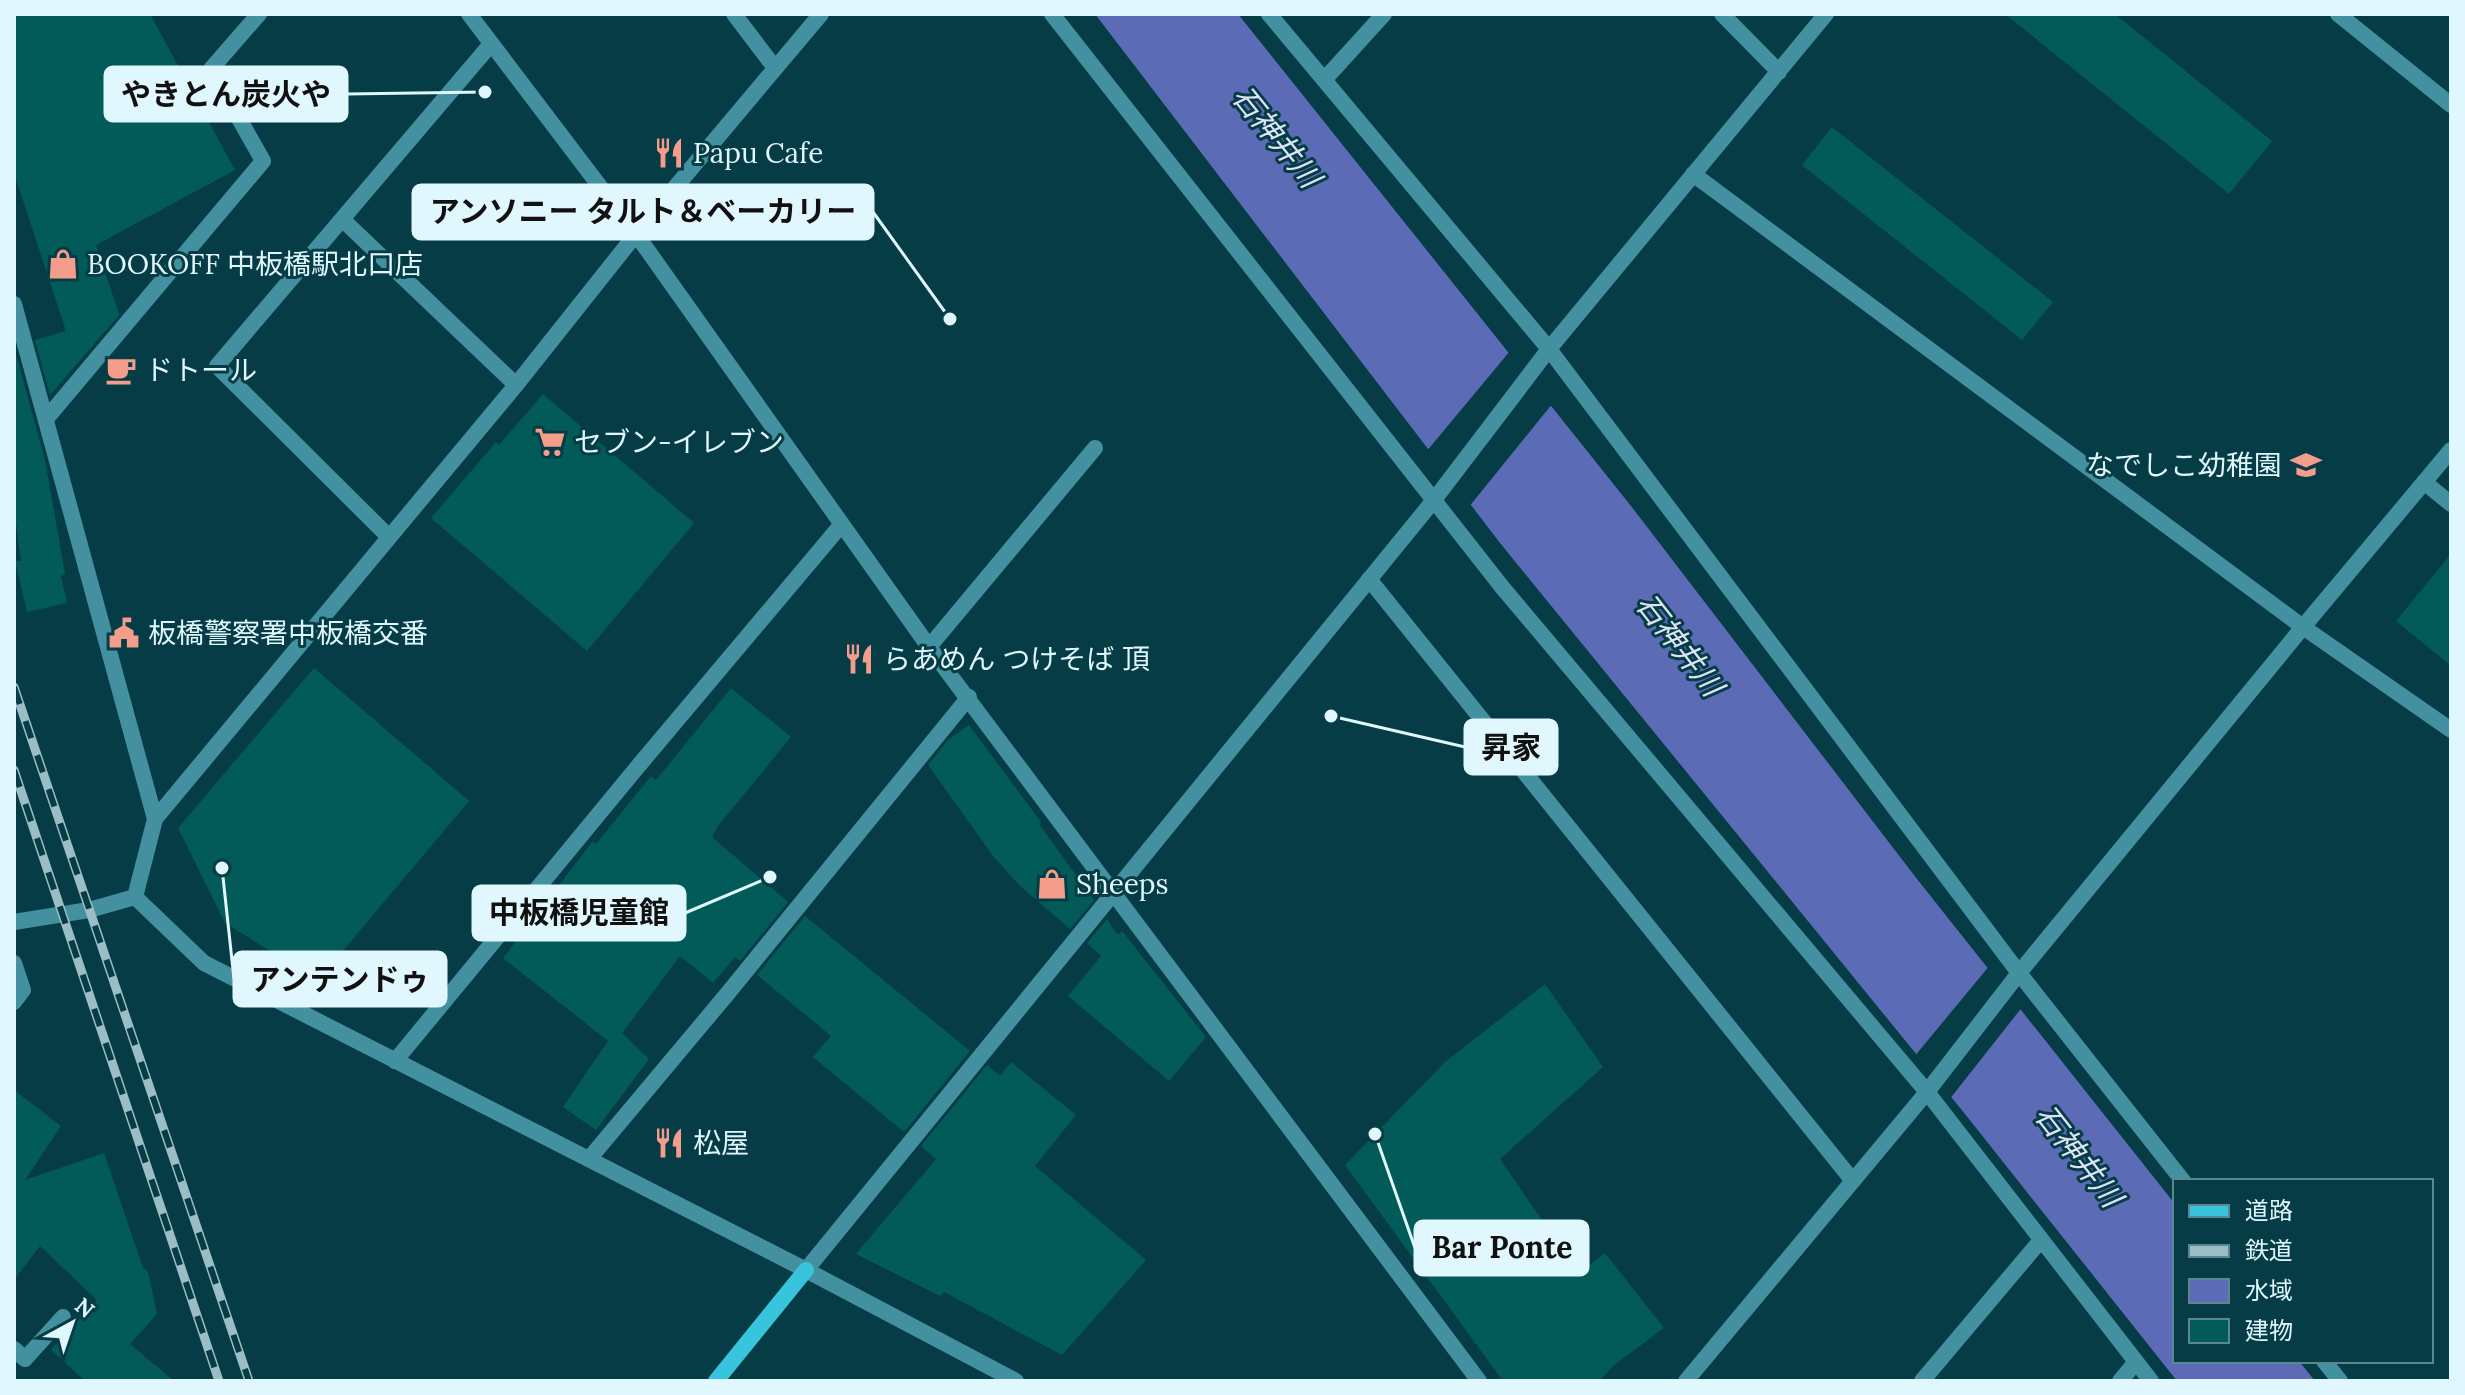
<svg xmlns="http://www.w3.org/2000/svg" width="2465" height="1395" font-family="Lora,'Noto Sans JP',serif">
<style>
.water{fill:#5c6bb5}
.pier{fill:#063c45}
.building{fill:#035b59}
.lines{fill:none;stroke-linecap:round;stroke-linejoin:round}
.lane{stroke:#4390a0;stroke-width:16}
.street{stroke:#4390a0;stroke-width:16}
.secondary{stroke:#38c4dd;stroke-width:16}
.rail-casing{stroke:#9bbdc4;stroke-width:9}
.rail{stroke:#063c45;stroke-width:6;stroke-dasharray:18;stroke-linecap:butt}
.labels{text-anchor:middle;stroke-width:6;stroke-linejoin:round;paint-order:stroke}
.poi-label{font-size:28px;fill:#dff7fd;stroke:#063c45;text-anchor:start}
.water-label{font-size:30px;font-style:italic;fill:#dde4f8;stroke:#063c45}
.leader{fill:none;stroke:#dff7fd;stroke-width:3}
.callout-dot{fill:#dff7fd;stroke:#063c45;stroke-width:3}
.callout{fill:#dff7fd;stroke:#dff7fd;stroke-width:3}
.callout-label{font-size:30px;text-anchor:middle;font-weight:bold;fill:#111}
</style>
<rect width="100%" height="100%" fill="#063c45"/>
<path class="water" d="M 1095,14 L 1238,14 L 1631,506 L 1917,879 L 2175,1204 L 2175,1361 L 2299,1361 L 2315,1381 L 2177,1381 L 1965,1114 L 1500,543 Z"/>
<path class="pier" d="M 1510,351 L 1553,403 L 1468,508 L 1426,452 Z
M 1990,965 L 2023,1006 L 1949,1100 L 1914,1057 Z"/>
<path class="building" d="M 14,14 L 150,14 L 235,170 L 96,245 L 119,314 L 121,313 L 50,395 L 35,340 L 66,331 L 14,173 Z
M 2005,14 L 2115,14 L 2272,141 L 2229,194 Z
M 1832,127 L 2053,302 L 2022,340 L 1802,165 Z
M 14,347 L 45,460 L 65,574 L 61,576 L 67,603 L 27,612 L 15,561 L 21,561 L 14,508 Z
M 543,394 L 694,523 L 587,651 L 431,518 L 496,442 L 499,445 Z
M 2451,554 L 2451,666 L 2396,621 Z
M 314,668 L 469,801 L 320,978 L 290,954 L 285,960 L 225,923 L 178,828 Z
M 731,688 L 791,737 L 718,826 L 712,837 L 788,902 L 740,961 L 735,957 L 713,983 L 680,956 L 622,1033 L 649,1059 L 596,1130 L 563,1107 L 608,1041 L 503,958 L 593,841 L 596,844 L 651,776 L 656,780 Z
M 969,725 L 1041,822 L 1039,824 L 1094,900 L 1070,929 L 1019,885 L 993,856 L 928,765 L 948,740 Z
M 805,916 L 970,1051 L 904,1132 L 813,1057 L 831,1036 L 757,975 Z
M 1107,919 L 1118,935 L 1122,931 L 1206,1037 L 1169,1081 L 1068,996 L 1101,956 L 1087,943 Z
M 1545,984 L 1603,1067 L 1500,1159 L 1578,1273 L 1605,1253 L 1664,1328 L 1613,1366 L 1599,1381 L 1503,1381 L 1345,1165 L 1445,1062 Z
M 1011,1062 L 1076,1115 L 1035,1166 L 1146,1260 L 1062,1355 L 944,1292 L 940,1296 L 856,1254 L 936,1159 L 921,1146 L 987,1065 L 1000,1076 Z
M 14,1090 L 61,1126 L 25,1180 L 104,1153 L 143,1268 L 148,1272 L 157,1314 L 130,1344 L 174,1381 L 85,1381 L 51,1350 L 97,1300 L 40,1246 L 14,1280 Z"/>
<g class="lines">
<path class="lane" d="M 1052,14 L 1502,587 L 1927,1092 L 2151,1381
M 1269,14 L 1549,349 L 2019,973 L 2183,1181
M 1324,80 L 1384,14
M 342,219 L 516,385
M 46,419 L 263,161 L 211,69 L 259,14
M 2424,482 L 2451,504
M 389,537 L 217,366 L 491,44
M 929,647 L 1095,448
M 395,1061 L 640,764
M 589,1159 L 728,993 L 969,697
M 14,1349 L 25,1359 L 63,1317
M 2324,1361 L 2340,1381
M 1922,1381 L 2041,1240
M 2120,1381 L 2136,1362"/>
<path class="street" d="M 469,14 L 636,234 L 929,647 L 1479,1381
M 734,14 L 775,68
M 1722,14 L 1779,72
M 2338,14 L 2451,105
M 14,304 L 155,819 L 135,897
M 2451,450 L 2303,627 L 2451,730
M 1369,579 L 1853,1181
M 640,764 L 842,524
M 155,819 L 516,385 L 636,234 L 821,14
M 135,897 L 204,963 L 806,1270 L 1016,1381
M 14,922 L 89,910 L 135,897
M 14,963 L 23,990 L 14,1002
M 806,1270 L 1434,500 L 1549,349 L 1826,14
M 1686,1381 L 1927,1092 L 2019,973 L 2303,627 L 1693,174"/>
<path class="secondary" d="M 716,1381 L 806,1270"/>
<g class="rail-casing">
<path id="rail" d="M 14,687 L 249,1381
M 14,770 L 219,1381"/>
</g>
<use href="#rail" class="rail"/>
</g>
<defs>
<g id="restaurant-bare" transform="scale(2.4)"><path d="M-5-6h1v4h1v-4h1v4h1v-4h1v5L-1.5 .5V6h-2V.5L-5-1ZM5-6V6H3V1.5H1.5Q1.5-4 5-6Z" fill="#f49d8b" stroke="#063c45" stroke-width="2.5" paint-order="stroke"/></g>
<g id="shop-bare" transform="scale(2.4)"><path d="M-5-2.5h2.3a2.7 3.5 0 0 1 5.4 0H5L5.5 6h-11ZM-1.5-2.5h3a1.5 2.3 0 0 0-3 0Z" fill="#f49d8b" stroke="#063c45" stroke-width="2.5" paint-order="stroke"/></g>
<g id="cafe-bare" transform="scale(2.4)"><path d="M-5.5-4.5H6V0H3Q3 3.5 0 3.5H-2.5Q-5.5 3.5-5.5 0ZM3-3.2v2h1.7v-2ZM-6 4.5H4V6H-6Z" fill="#f49d8b" stroke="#063c45" stroke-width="2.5" paint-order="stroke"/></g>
<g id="supermarket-bare" transform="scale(2.4)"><path d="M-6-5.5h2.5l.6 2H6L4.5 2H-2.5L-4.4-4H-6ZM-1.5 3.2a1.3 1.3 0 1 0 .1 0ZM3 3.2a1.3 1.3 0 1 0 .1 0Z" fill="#f49d8b" stroke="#063c45" stroke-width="2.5" paint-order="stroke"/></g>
<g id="school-bare" transform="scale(2.4)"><path d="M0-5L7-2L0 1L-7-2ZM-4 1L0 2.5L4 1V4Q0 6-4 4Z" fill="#f49d8b" stroke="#063c45" stroke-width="2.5" paint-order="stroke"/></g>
<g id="civic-bare" transform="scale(2.4)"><path d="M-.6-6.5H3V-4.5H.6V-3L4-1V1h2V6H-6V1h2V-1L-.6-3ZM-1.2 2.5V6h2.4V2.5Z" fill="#f49d8b" stroke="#063c45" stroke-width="2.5" paint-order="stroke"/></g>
</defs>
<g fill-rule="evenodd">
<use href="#restaurant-bare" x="669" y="153"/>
<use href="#shop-bare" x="63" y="264"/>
<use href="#cafe-bare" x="121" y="370"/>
<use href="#supermarket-bare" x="550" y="442"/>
<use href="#school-bare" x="2306" y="465"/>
<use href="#civic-bare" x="124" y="633"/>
<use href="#restaurant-bare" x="859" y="659"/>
<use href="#shop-bare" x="1052" y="884"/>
<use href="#restaurant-bare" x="669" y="1143"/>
</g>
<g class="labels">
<g class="poi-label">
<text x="693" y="163">Papu Cafe</text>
<text x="87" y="274">BOOKOFF 中板橋駅北口店</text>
<text x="145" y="380">ドトール</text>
<text x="574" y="452">セブン-イレブン</text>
<text x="2282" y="475" text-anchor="end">なでしこ幼稚園</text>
<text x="148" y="643">板橋警察署中板橋交番</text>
<text x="883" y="669">らあめん つけそば 頂</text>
<text x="1076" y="894">Sheeps</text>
<text x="693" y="1153">松屋</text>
</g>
<g class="water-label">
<text transform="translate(1276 137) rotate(51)" y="10">石神井川</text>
<text transform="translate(1679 645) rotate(52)" y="10">石神井川</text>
<text transform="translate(2078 1156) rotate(52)" y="10">石神井川</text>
</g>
</g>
<path class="leader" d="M485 92L347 94M950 319L873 212M1331 716L1465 747M770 877L685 913M222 868L234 979M1375 1134L1415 1248"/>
<g class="callout-dot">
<circle cx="485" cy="92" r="8"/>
<circle cx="950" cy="319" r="8"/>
<circle cx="1331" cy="716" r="8"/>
<circle cx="770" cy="877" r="8"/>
<circle cx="222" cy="868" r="8"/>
<circle cx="1375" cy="1134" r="8"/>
</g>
<g class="callout">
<rect x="105" y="67" width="242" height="54" rx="8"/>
<rect x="413" y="185" width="460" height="54" rx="8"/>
<rect x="1465" y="720" width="92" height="54" rx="8"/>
<rect x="473" y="886" width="212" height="54" rx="8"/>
<rect x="234" y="952" width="212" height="54" rx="8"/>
<rect x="1415" y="1221" width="173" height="54" rx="8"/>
</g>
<g class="callout-label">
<text x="226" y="105">やきとん炭火や</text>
<text x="643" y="222">アンソニー タルト＆ベーカリー</text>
<text x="1511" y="758">昇家</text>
<text x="579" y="923">中板橋児童館</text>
<text x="340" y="990">アンテンドゥ</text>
<text x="1502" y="1258">Bar Ponte</text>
</g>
<rect width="2465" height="1395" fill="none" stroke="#dff7fd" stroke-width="32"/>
<rect x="2173" y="1179" width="260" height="184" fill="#063c45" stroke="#5d878f" stroke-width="2"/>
<rect x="2189" y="1205" width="40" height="12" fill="#38c4dd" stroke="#5d878f" stroke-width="2"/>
<text x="2245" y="1219" font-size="24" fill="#dff7fd">道路</text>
<rect x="2189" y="1245" width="40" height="12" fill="#9bbdc4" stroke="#5d878f" stroke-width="2"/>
<text x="2245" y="1259" font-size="24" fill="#dff7fd">鉄道</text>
<rect x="2189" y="1279" width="40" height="24" fill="#5c6bb5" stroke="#5d878f" stroke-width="2"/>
<text x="2245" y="1299" font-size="24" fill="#dff7fd">水域</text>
<rect x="2189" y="1319" width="40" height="24" fill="#035b59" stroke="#5d878f" stroke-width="2"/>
<text x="2245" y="1339" font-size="24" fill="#dff7fd">建物</text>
<g transform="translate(72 1323) rotate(40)" stroke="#063c45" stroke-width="6" paint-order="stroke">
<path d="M0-6L14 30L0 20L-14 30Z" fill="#dff7fd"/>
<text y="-12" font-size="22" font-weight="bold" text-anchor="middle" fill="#dff7fd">N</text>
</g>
</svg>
